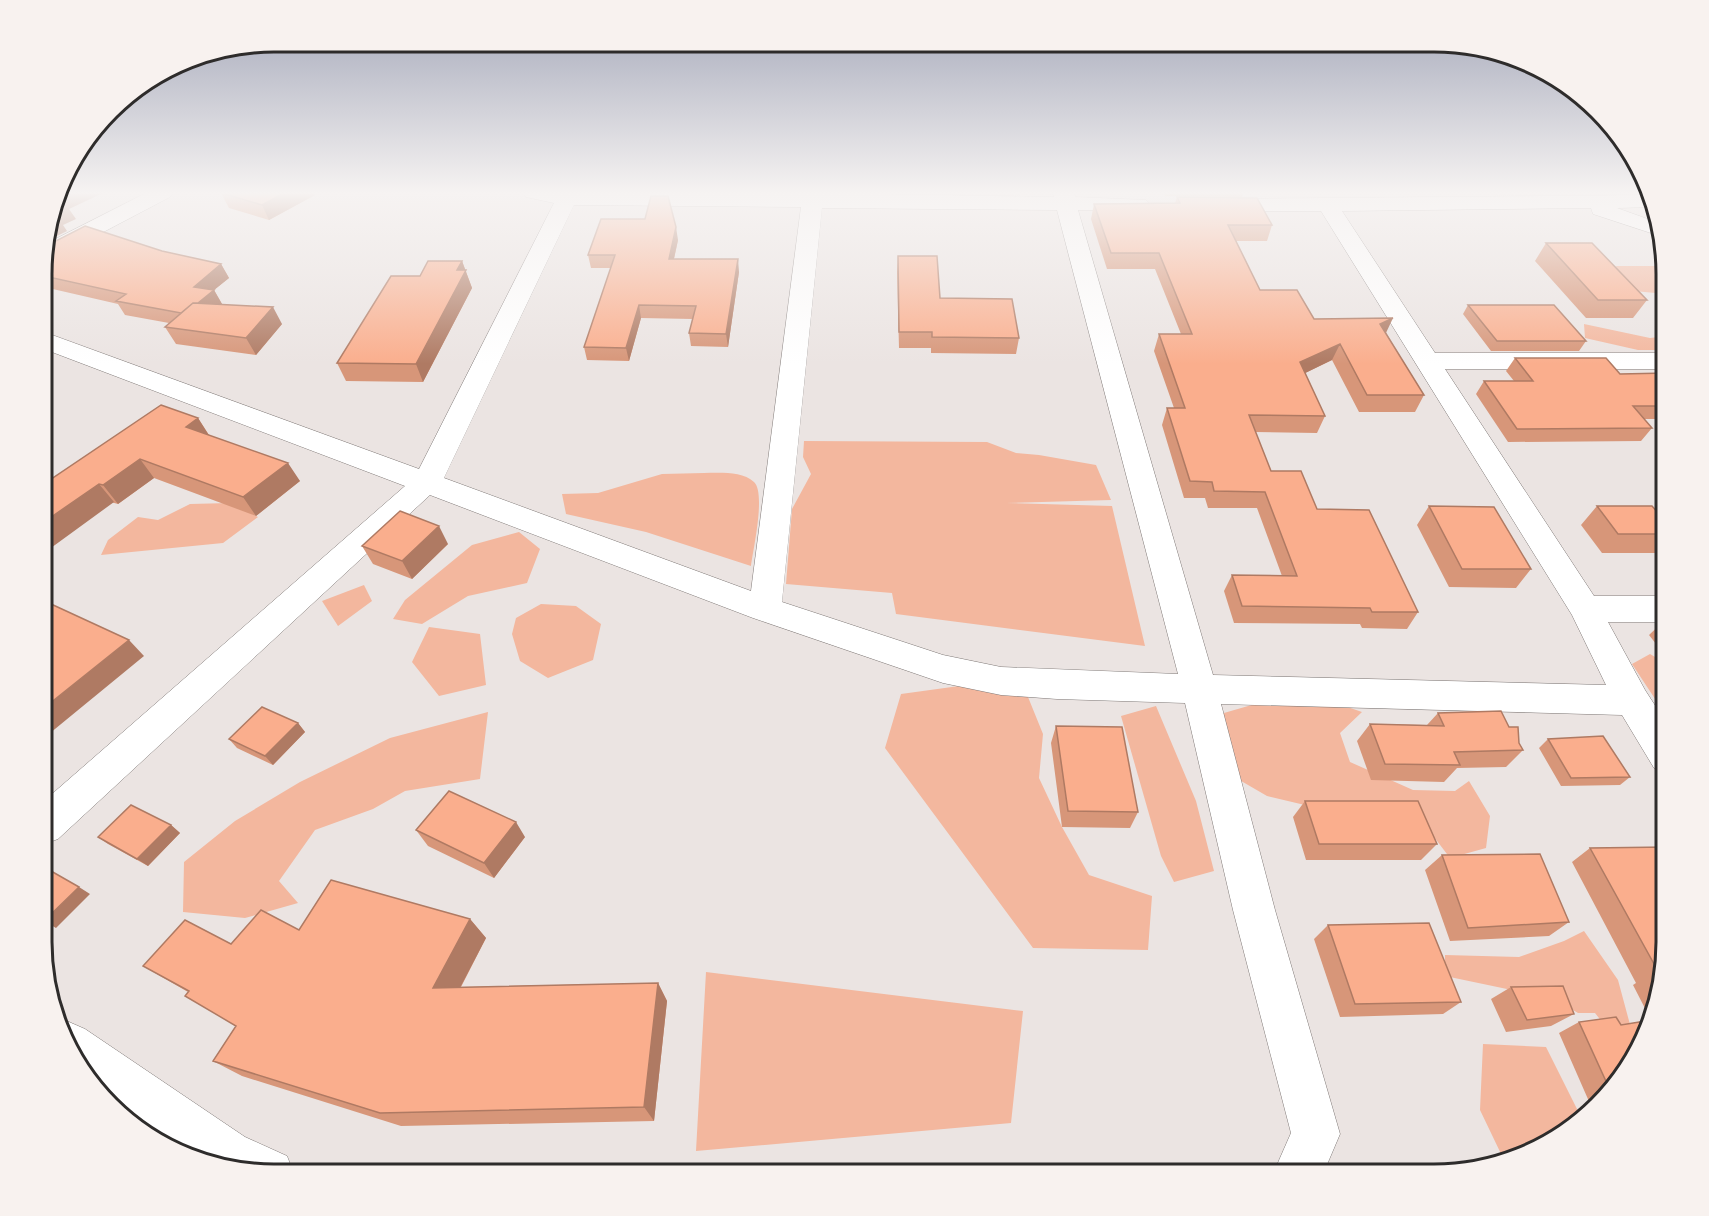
<svg xmlns="http://www.w3.org/2000/svg" width="1709" height="1216" font-family="'Asap Condensed',sans-serif">
<style>
.green{fill:#f3b79e}
.lines{fill:none;stroke-linecap:round;stroke-linejoin:round}
.minor-casing{stroke:#807a78;stroke-width:1}
.minor{fill:#fff;fill-rule:evenodd}
.wall{fill:#d79679}
.shaded-wall{fill:#af7a63}
.building{fill:#faae8d;stroke:#af7a63;stroke-width:1.5}
.rim{fill:none;stroke:#2e2c2b;stroke-width:3}
</style>
<rect width="100%" height="100%" fill="#ebe4e2"/>
<path class="green" d="M 1616,266 L 1667,266 L 1667,294 L 1622,290 Z
M 1584,324 L 1650,338 L 1667,336 L 1667,350 L 1638,350 L 1585,338 Z
M 804,441 L 987,442 L 1016,453 L 1039,455 L 1096,465 L 1111,500 L 1006,503 L 1112,506 L 1145,646 L 896,614 L 892,593 L 786,584 L 792,509 L 811,474 L 803,457 Z
M 704,473 C 720,473 742,471 754,482 C 766,493 753,550 751,566 L 646,532 L 566,514 L 562,494 L 598,493 L 662,474 Z
M 230,503 L 258,517 L 223,543 L 101,555 L 108,540 L 138,517 L 158,520 L 190,504 Z
M 519,532 L 540,549 L 527,583 L 468,596 L 422,624 L 393,619 L 405,600 L 472,545 Z
M 364,585 L 372,601 L 338,626 L 322,601 Z
M 541,604 L 576,606 L 601,624 L 593,660 L 548,678 L 520,661 L 512,634 L 516,618 Z
M 429,627 L 480,634 L 486,685 L 439,696 L 412,662 Z
M 1650,654 L 1667,664 L 1667,717 L 1632,664 Z
M 981,683 L 1028,697 L 1043,734 L 1039,778 L 1062,827 L 1089,875 L 1152,896 L 1148,950 L 1033,948 L 885,748 L 901,694 Z
M 1324,699 L 1362,712 L 1340,733 L 1350,762 L 1413,790 L 1455,791 L 1469,781 L 1490,816 L 1486,848 L 1450,858 L 1418,816 L 1309,806 L 1267,796 L 1236,778 L 1217,715 L 1262,702 Z
M 1156,706 L 1196,801 L 1214,871 L 1174,882 L 1161,856 L 1121,716 Z
M 488,712 L 480,779 L 405,791 L 373,809 L 315,830 L 279,881 L 298,903 L 245,918 L 183,912 L 184,862 L 235,821 L 300,782 L 390,738 Z
M 1584,931 L 1618,980 L 1632,1032 L 1632,1060 L 1595,1013 L 1578,1013 L 1555,999 L 1445,976 L 1445,955 L 1519,957 L 1564,941 Z
M 706,972 L 1023,1011 L 1011,1123 L 696,1151 Z
M 1483,1044 L 1546,1047 L 1580,1115 L 1538,1150 L 1503,1158 L 1480,1110 Z"/>
<g class="lines">
<g class="minor-casing">
<path id="minor" d="M 146,193 L 173,193 L 170,197 L 52,259 L 44,261 L 44,245 Z
M 523,193 L 823,193 L 1054,197 L 1053,193 L 1074,193 L 1075,197 L 1146,200 L 1150,204 L 1146,208 L 1139,210 L 1078,210 L 1213,675 L 1606,685 L 1572,615 L 1321,211 L 1215,211 L 1208,209 L 1204,205 L 1208,201 L 1215,199 L 1649,195 L 1652,207 L 1617,208 L 1656,222 L 1660,236 L 1593,214 L 1591,208 L 1342,211 L 1435,353 L 1667,353 L 1667,369 L 1445,369 L 1594,596 L 1667,596 L 1667,622 L 1608,622 L 1645,690 L 1667,724 L 1667,773 L 1654,768 L 1622,715 L 1221,704 L 1275,910 L 1340,1134 L 1323,1174 L 1273,1174 L 1291,1133 L 1233,910 L 1185,703 L 1057,699 L 1001,695 L 943,683 L 753,618 L 430,495 L 58,839 L 44,844 L 44,801 L 405,486 L 44,349 L 44,332 L 419,469 L 554,203 L 526,197 ZM 574,205 L 801,207 L 751,591 L 444,478 ZM 822,208 L 1057,210 L 1178,674 L 1001,667 L 943,655 L 782,602 Z
M 69,1022 L 85,1029 L 245,1137 L 287,1156 L 294,1174 C 259,1174 218,1171 187,1155 L 113,1103 L 73,1057 L 62,1025 Z"/>
</g>
<use href="#minor" class="minor"/>
</g>
<path class="wall" d="M 221,193 L 315,195 L 269,220 L 229,208 Z
M 1164,193 L 1243,193 L 1242,197 L 1165,196 Z
M 1177,197 L 1272,225 L 1267,241 L 1236,241 L 1260,290 L 1314,319 L 1386,333 L 1424,395 L 1415,412 L 1359,412 L 1332,360 L 1305,373 L 1325,416 L 1317,433 L 1255,432 L 1271,471 L 1317,509 L 1418,612 L 1407,629 L 1362,628 L 1360,624 L 1234,623 L 1224,591 L 1232,575 L 1282,576 L 1257,508 L 1208,508 L 1205,498 L 1184,498 L 1162,425 L 1167,408 L 1174,408 L 1154,351 L 1159,334 L 1181,334 L 1155,269 L 1107,269 L 1091,219 L 1094,204 L 1175,203 Z
M 678,240 L 674,259 L 739,272 L 728,347 L 691,346 L 689,333 L 693,319 L 641,318 L 629,361 L 587,360 L 584,347 L 611,268 L 591,268 L 588,255 Z
M 1546,243 L 1647,300 L 1633,318 L 1586,318 L 1535,261 Z
M 44,247 L 162,251 L 221,264 L 229,278 L 214,290 L 222,304 L 282,324 L 256,355 L 176,344 L 165,327 L 169,323 L 125,315 L 118,304 L 44,287 Z
M 898,256 L 940,298 L 1019,338 L 1016,354 L 931,353 L 931,348 L 899,348 L 897,272 Z
M 462,261 L 472,288 L 423,382 L 346,381 L 337,363 Z
M 1468,305 L 1586,341 L 1579,351 L 1491,351 L 1463,314 Z
M 1515,358 L 1620,374 L 1667,373 L 1667,419 L 1644,419 L 1652,428 L 1641,441 L 1508,442 L 1476,394 L 1484,381 L 1514,381 L 1506,371 Z
M 198,418 L 209,435 L 300,481 L 256,516 L 154,478 L 118,504 L 44,484 Z
M 1429,506 L 1531,569 L 1516,588 L 1449,587 L 1417,525 Z
M 1597,506 L 1667,523 L 1667,543 L 1658,553 L 1602,553 L 1581,525 Z
M 448,544 L 412,579 L 373,564 L 362,546 Z
M 1667,618 L 1667,658 L 1649,635 Z
M 1438,713 L 1519,743 L 1523,750 L 1506,767 L 1457,768 L 1444,782 L 1371,780 L 1357,741 L 1370,724 L 1427,725 Z
M 298,723 L 305,732 L 273,765 L 237,748 L 229,739 Z
M 1056,726 L 1138,812 L 1130,828 L 1062,827 L 1051,743 Z
M 1548,739 L 1630,777 L 1620,785 L 1561,786 L 1539,748 Z
M 1305,801 L 1437,844 L 1421,860 L 1306,860 L 1293,817 Z
M 171,825 L 180,833 L 148,866 L 108,844 L 98,837 Z
M 416,830 L 525,837 L 494,878 L 428,846 Z
M 1590,848 L 1667,956 L 1649,1030 L 1619,1083 L 1591,1106 L 1559,1033 L 1579,1022 L 1621,1025 L 1651,1020 L 1633,985 L 1636,983 L 1572,862 Z
M 1442,855 L 1569,922 L 1549,936 L 1450,941 L 1425,870 Z
M 470,919 L 486,938 L 461,987 L 658,983 L 667,1001 L 654,1121 L 401,1126 L 242,1076 L 213,1061 L 236,1026 L 188,992 L 143,966 L 231,944 L 299,930 Z
M 1328,925 L 1461,1002 L 1443,1014 L 1340,1017 L 1314,939 Z
M 1511,987 L 1574,1014 L 1551,1026 L 1506,1032 L 1491,999 Z"/>
<path class="shaded-wall" d="M 66,193 L 103,193 L 69,209 L 76,219 L 63,225 L 67,231 L 45,242 L 58,197 Z
M 284,193 L 314,193 L 315,195 L 269,220 L 262,205 Z
M 676,227 L 678,240 L 671,272 L 669,259 Z
M 738,259 L 739,272 L 728,347 L 726,334 Z
M 462,261 L 472,288 L 423,382 L 416,364 L 457,270 Z
M 221,264 L 229,278 L 214,290 L 222,304 L 192,328 L 194,287 Z
M 639,305 L 641,318 L 629,361 L 626,348 Z
M 273,307 L 282,324 L 256,355 L 246,338 Z
M 1393,318 L 1385,335 L 1380,324 Z
M 1340,344 L 1332,360 L 1293,379 L 1300,362 Z
M 198,418 L 210,437 L 186,427 Z
M 140,459 L 154,478 L 118,504 L 103,485 Z
M 288,463 L 300,481 L 256,516 L 243,497 Z
M 99,484 L 114,502 L 44,553 L 44,522 Z
M 439,526 L 448,544 L 412,579 L 402,561 Z
M 129,640 L 144,656 L 44,738 L 44,708 Z
M 298,723 L 305,732 L 273,765 L 265,756 Z
M 516,822 L 525,837 L 494,878 L 484,863 Z
M 171,825 L 180,833 L 148,866 L 137,859 Z
M 79,887 L 90,894 L 56,928 L 44,921 Z
M 470,919 L 486,938 L 451,1005 L 433,988 Z
M 658,983 L 667,1001 L 654,1121 L 644,1107 Z"/>
<path class="building" d="M 60,193 L 66,193 L 58,197 Z
M 222,193 L 284,193 L 262,205 Z
M 651,196 L 668,196 L 676,227 L 669,259 L 738,259 L 726,334 L 689,333 L 696,306 L 639,305 L 626,348 L 584,347 L 615,255 L 588,255 L 601,219 L 645,219 Z
M 1177,197 L 1257,198 L 1272,225 L 1228,225 L 1260,290 L 1297,290 L 1314,319 L 1393,318 L 1380,324 L 1424,395 L 1367,395 L 1340,344 L 1300,362 L 1325,416 L 1249,415 L 1271,471 L 1301,471 L 1317,509 L 1369,510 L 1418,612 L 1372,612 L 1370,608 L 1242,606 L 1232,575 L 1297,576 L 1265,492 L 1214,491 L 1212,482 L 1190,481 L 1167,408 L 1185,408 L 1159,334 L 1192,334 L 1159,253 L 1111,253 L 1094,204 L 1180,203 Z
M 57,203 L 67,206 L 54,212 Z
M 53,216 L 58,217 L 51,221 Z
M 85,226 L 162,251 L 221,264 L 194,287 L 214,290 L 198,303 L 193,303 L 181,313 L 116,301 L 126,294 L 44,276 L 44,247 Z
M 1546,243 L 1592,243 L 1647,300 L 1598,300 Z
M 898,256 L 937,256 L 940,298 L 1012,299 L 1019,338 L 932,337 L 932,332 L 899,332 Z
M 428,261 L 462,261 L 457,270 L 466,270 L 416,364 L 337,363 L 391,276 L 420,276 Z
M 193,303 L 273,307 L 246,338 L 165,327 Z
M 1468,305 L 1554,305 L 1586,341 L 1497,341 Z
M 1515,358 L 1606,358 L 1620,374 L 1667,373 L 1667,406 L 1633,406 L 1652,428 L 1517,429 L 1484,381 L 1533,381 Z
M 161,405 L 198,418 L 186,427 L 288,463 L 243,497 L 140,459 L 103,485 L 99,484 L 44,522 L 44,484 Z
M 1429,506 L 1494,507 L 1531,569 L 1462,569 Z
M 1597,506 L 1652,506 L 1667,523 L 1667,534 L 1618,534 Z
M 400,511 L 439,526 L 402,561 L 362,546 Z
M 51,604 L 129,640 L 44,708 L 44,609 Z
M 262,707 L 298,723 L 265,756 L 229,739 Z
M 1501,711 L 1509,727 L 1518,727 L 1519,743 L 1523,750 L 1454,752 L 1460,765 L 1385,764 L 1370,724 L 1444,726 L 1438,713 Z
M 1056,726 L 1122,727 L 1138,812 L 1068,811 Z
M 1603,736 L 1630,777 L 1571,778 L 1548,739 Z
M 449,791 L 516,822 L 484,863 L 416,830 Z
M 1305,801 L 1418,801 L 1437,844 L 1319,844 Z
M 131,805 L 171,825 L 137,859 L 98,837 Z
M 1667,847 L 1667,956 L 1660,983 L 1655,973 L 1659,973 L 1590,848 Z
M 1540,854 L 1569,922 L 1468,928 L 1442,855 Z
M 44,867 L 79,887 L 44,921 Z
M 331,880 L 470,919 L 433,988 L 658,983 L 644,1107 L 380,1113 L 213,1061 L 236,1026 L 185,996 L 189,991 L 143,966 L 185,920 L 231,944 L 261,910 L 299,930 Z
M 1429,923 L 1461,1002 L 1355,1004 L 1328,925 Z
M 1563,986 L 1574,1014 L 1527,1020 L 1511,987 Z
M 1616,1017 L 1621,1025 L 1652,1020 L 1649,1030 L 1619,1083 L 1610,1090 L 1579,1022 Z"/>
<linearGradient id="sky" x2="0" y2="1"><stop stop-color="#a2a6b8"/><stop offset="0.53" stop-color="#f6f3f2"/><stop offset="1" stop-color="#f6f3f2" stop-opacity="0"/></linearGradient>
<rect width="1709" height="364" fill="url(#sky)"/>
<path d="M0 0H1709V1216H0ZM274 52H1434A222 222 0 0 1 1656 274V942A222 222 0 0 1 1434 1164H274A222 222 0 0 1 52 942V274A222 222 0 0 1 274 52Z" fill="#f8f2ef" fill-rule="evenodd"/>
<path class="rim" d="M274 52H1434A222 222 0 0 1 1656 274V942A222 222 0 0 1 1434 1164H274A222 222 0 0 1 52 942V274A222 222 0 0 1 274 52Z"/>
</svg>
